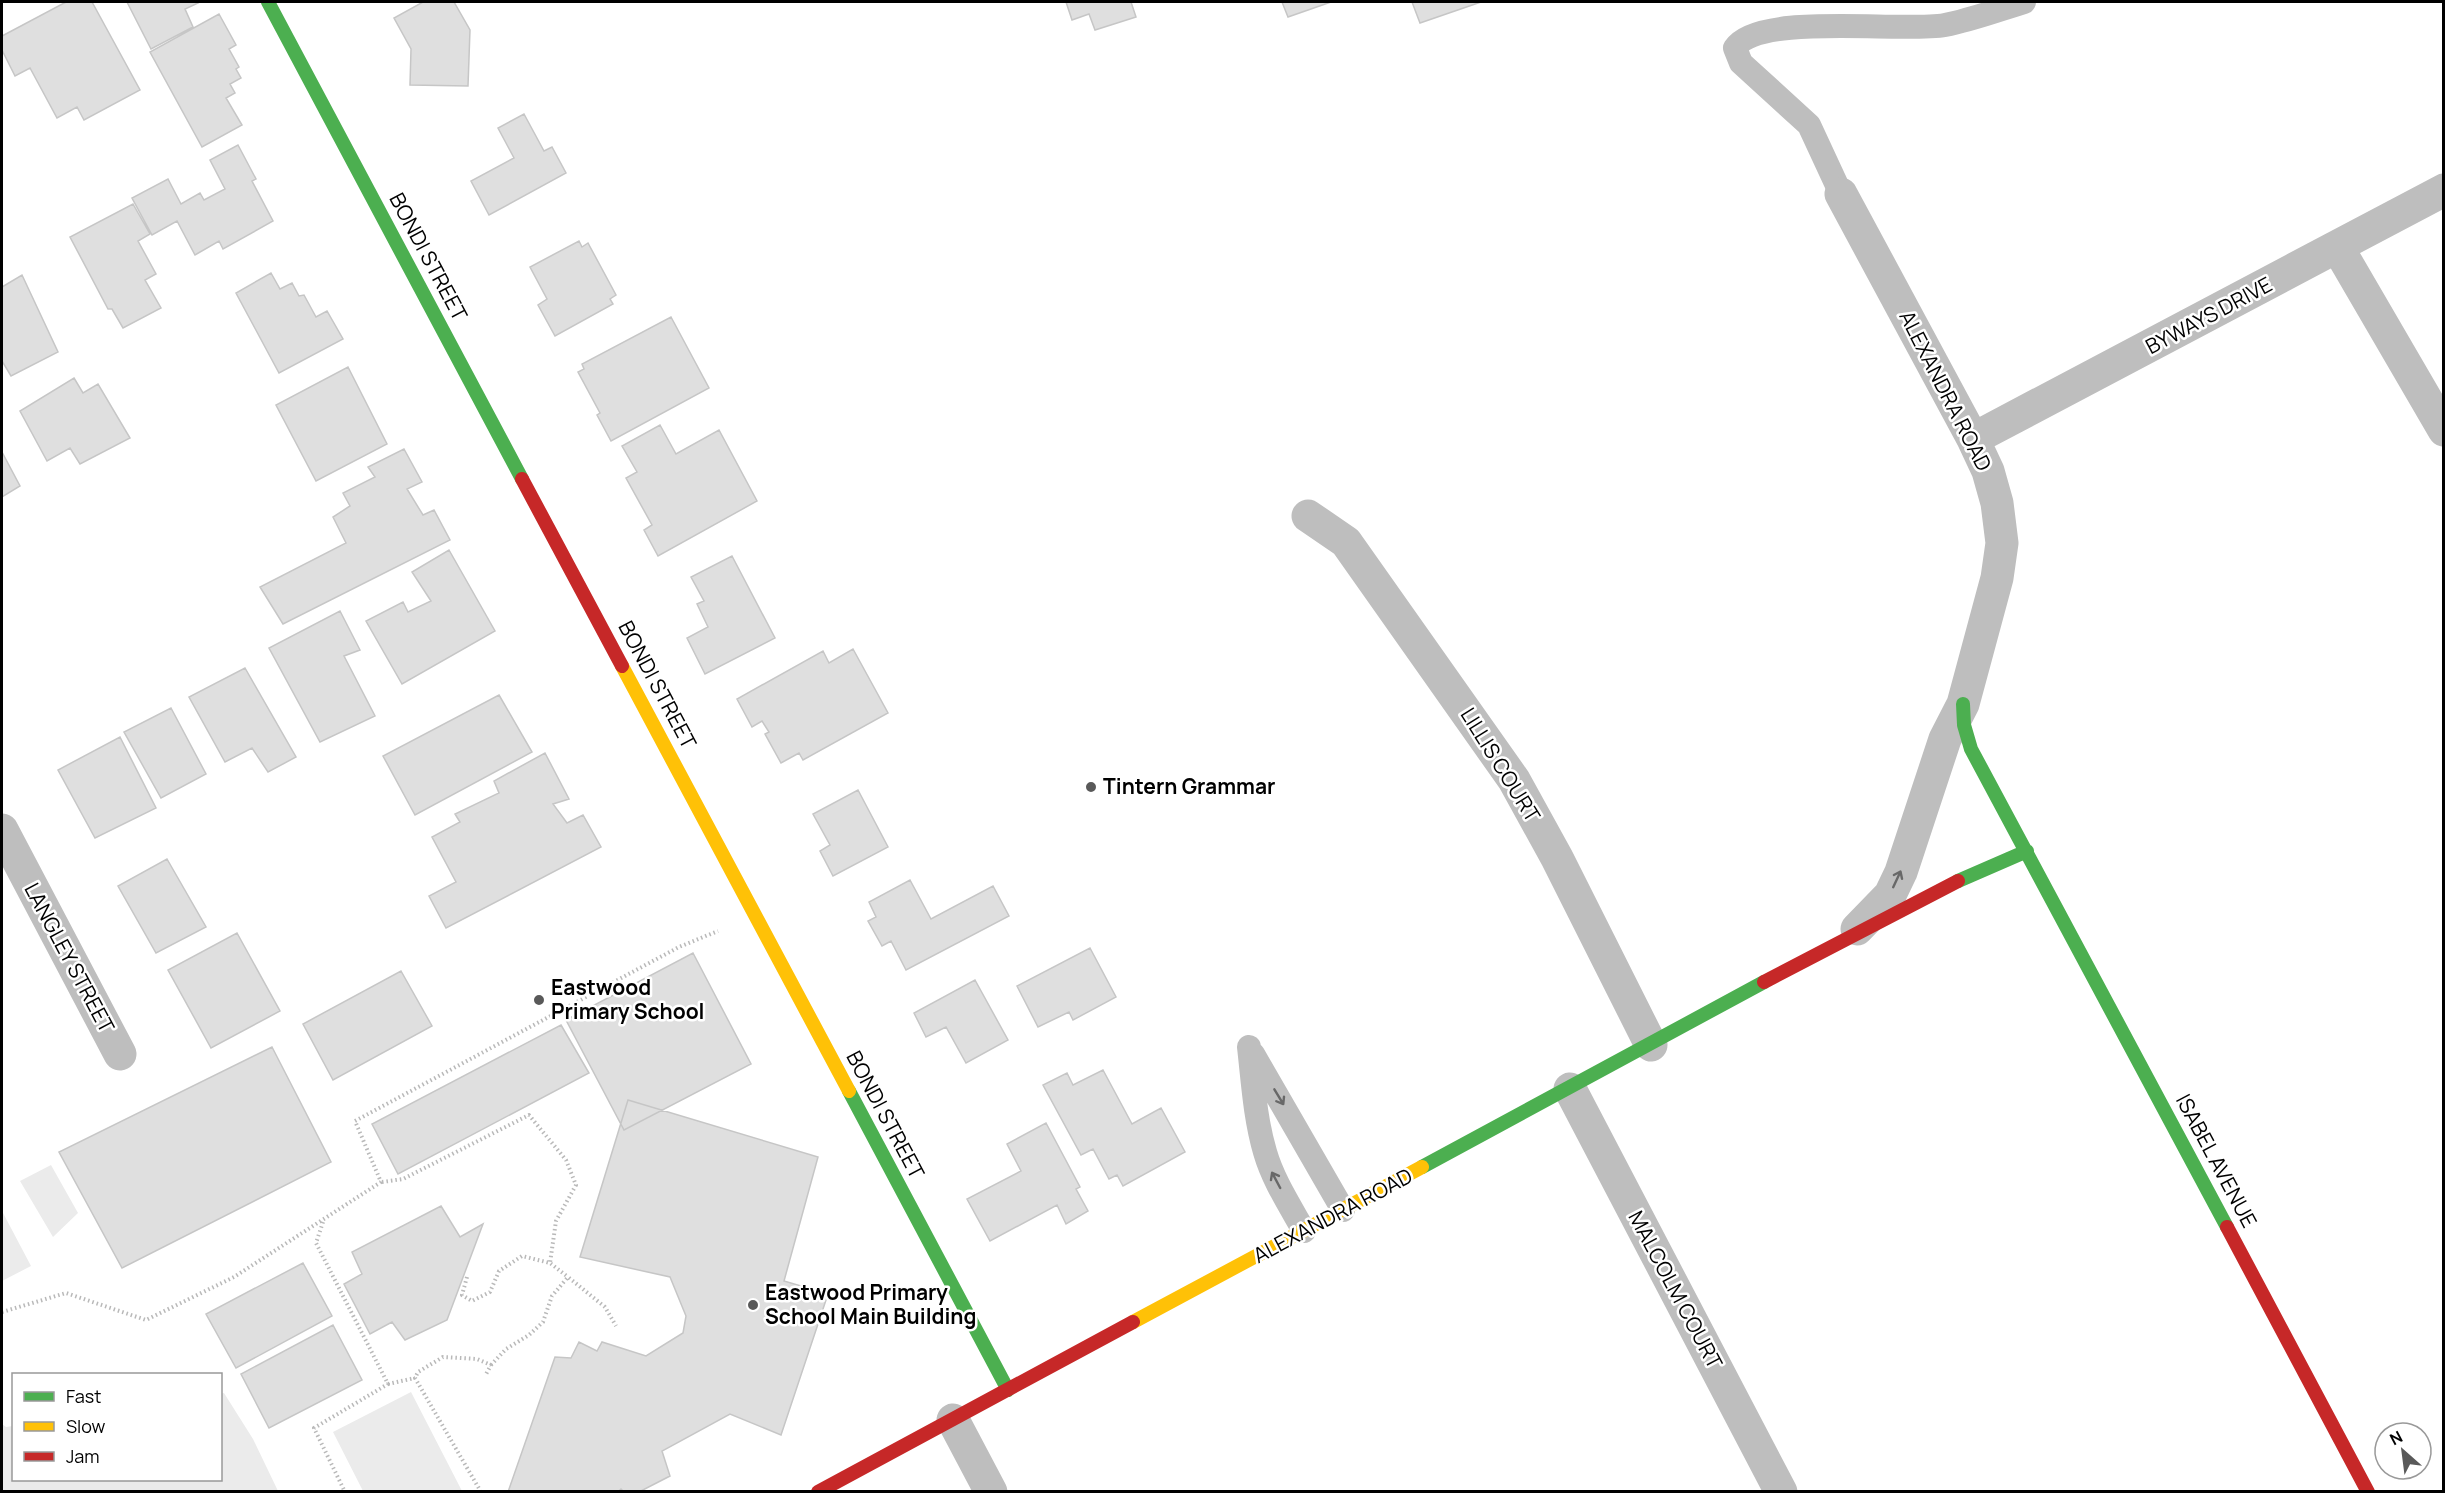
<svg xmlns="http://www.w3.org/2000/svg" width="2445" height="1493" font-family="Manrope,sans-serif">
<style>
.green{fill:#ebebeb}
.building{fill:#dfdfdf;stroke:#c6c6c6;stroke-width:1.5}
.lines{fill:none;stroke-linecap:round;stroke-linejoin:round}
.path{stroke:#b9b9b9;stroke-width:4;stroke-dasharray:1.5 3;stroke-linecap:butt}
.lane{stroke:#bebebe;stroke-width:24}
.street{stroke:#bebebe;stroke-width:33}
.fast{stroke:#4caf50;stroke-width:14}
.slow{stroke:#ffc107;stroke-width:14}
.jam{stroke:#c62828;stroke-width:14}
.oneway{stroke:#686868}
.poi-dot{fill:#595959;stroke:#fff;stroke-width:2}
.labels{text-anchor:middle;stroke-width:5;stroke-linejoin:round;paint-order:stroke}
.street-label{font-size:21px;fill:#000;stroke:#fff}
.poi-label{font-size:21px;font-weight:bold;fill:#000;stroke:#fff;text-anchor:start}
</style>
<rect width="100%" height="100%" fill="#fff"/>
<path class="green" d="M 51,1165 L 78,1213 L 53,1237 L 20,1181 Z
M 2,1211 L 31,1266 L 2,1281 Z
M 411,1392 L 462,1491 L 363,1491 L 333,1432 Z
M 224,1393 L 253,1439 L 278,1491 L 2,1491 L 2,1424 L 6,1427 L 13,1426 L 14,1480 L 220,1480 L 220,1394 Z"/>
<path class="building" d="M 66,2 L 92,2 L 140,90 L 84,120 L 77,107 L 57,118 L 30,68 L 15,76 L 2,50 L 2,36 Z
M 127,2 L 197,2 L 198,3 L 185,9 L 193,27 L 151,49 Z
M 423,2 L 454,2 L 470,30 L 468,86 L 410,85 L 411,49 L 394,18 Z
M 1066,2 L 1131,2 L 1136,17 L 1095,30 L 1089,14 L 1072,20 Z
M 1282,2 L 1331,2 L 1288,17 Z
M 1412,2 L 1481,2 L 1420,23 Z
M 219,14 L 236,45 L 229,49 L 239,67 L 236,69 L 241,78 L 230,84 L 235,93 L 226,98 L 242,125 L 202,147 L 150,52 Z
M 524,114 L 544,151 L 552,147 L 566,173 L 489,215 L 471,181 L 514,158 L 498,128 Z
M 238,145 L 256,179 L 252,181 L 273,221 L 223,249 L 219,241 L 195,255 L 177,221 L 152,235 L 132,198 L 168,179 L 181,204 L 200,193 L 204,200 L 225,189 L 210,160 Z
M 133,204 L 150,234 L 138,241 L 156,274 L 145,280 L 161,308 L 123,328 L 112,309 L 108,309 L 70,237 Z
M 579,241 L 582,247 L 588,243 L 616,295 L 610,299 L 613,304 L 555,336 L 538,305 L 547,299 L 530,267 Z
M 271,273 L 280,289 L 292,283 L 299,296 L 304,295 L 316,317 L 327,311 L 343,339 L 279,373 L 236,293 Z
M 22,275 L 58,352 L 11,376 L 2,361 L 2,287 Z
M 671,317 L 709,388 L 611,441 L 597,415 L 600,413 L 578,372 L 584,369 L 582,364 Z
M 348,367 L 387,444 L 316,481 L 276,405 Z
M 74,378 L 83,393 L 98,384 L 130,438 L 80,464 L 70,448 L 47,461 L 20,411 Z
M 660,425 L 676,454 L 719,430 L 757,501 L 658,556 L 644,530 L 652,525 L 626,478 L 637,472 L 622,446 Z
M 404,449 L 422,482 L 407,489 L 423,515 L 434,510 L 450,540 L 283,624 L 260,587 L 346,543 L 333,517 L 350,506 L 343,493 L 375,477 L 368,467 Z
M 2,452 L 20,486 L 2,497 Z
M 449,550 L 495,631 L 402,684 L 366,621 L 403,602 L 408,612 L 431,601 L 412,572 Z
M 732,556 L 775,638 L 705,674 L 687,638 L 708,627 L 697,604 L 704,601 L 691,577 Z
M 340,611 L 360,650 L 344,656 L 375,716 L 320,742 L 269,648 Z
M 853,649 L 888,713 L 803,760 L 799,753 L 781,763 L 765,734 L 769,732 L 762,721 L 752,727 L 737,699 L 823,651 L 829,663 Z
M 245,668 L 296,757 L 268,772 L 252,748 L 225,762 L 189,697 Z
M 499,695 L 532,752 L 415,815 L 383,756 Z
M 171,708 L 206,774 L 161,798 L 124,732 Z
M 120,737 L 156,808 L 95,838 L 58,770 Z
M 545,753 L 569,799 L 553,804 L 567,823 L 583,815 L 601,847 L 446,928 L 429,896 L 456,882 L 432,837 L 460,822 L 455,814 L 499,793 L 494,781 Z
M 858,790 L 888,847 L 833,876 L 820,851 L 830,845 L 813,814 Z
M 167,859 L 206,927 L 156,953 L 118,886 Z
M 910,880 L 931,919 L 993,886 L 1009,916 L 906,970 L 891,941 L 882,946 L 868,921 L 876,917 L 869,902 Z
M 237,933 L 280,1011 L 211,1048 L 168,970 Z
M 1090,948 L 1116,997 L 1073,1020 L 1069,1012 L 1038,1027 L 1017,986 Z
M 693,953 L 751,1064 L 624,1130 L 566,1020 Z
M 401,971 L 432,1026 L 333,1080 L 303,1024 Z
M 975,980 L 1008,1040 L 966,1063 L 946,1027 L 926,1037 L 914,1013 Z
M 561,1025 L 589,1073 L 398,1174 L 372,1124 Z
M 272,1047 L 331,1162 L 122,1268 L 59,1152 Z
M 1103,1070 L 1132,1124 L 1161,1108 L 1185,1152 L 1123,1186 L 1117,1175 L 1109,1179 L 1093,1149 L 1081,1155 L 1043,1085 L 1067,1073 L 1073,1085 Z
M 628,1100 L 818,1157 L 784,1281 L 828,1294 L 781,1435 L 730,1414 L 662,1451 L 670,1476 L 639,1492 L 624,1492 L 621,1489 L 618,1492 L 508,1492 L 555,1357 L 571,1358 L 579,1342 L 597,1351 L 602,1342 L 646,1356 L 683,1333 L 686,1316 L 670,1277 L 580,1257 Z
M 1046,1123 L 1080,1187 L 1076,1189 L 1088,1211 L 1066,1224 L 1057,1205 L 990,1241 L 967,1199 L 1021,1171 L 1007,1144 Z
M 441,1206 L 460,1237 L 483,1224 L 447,1320 L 405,1340 L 392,1322 L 370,1334 L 344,1284 L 362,1274 L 352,1252 Z
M 303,1263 L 332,1316 L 236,1368 L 206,1314 Z
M 333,1325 L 362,1380 L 269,1428 L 241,1374 Z"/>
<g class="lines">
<path class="path" d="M 382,1182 L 403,1179 L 529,1115 L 566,1160 L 576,1185 L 556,1221 L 550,1263
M 323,1222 L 316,1243 L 388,1384 L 314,1428 L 345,1492
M 467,1277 L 462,1295 L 472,1301 L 490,1292 L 499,1271 L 522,1256 L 550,1263 L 568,1277
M 2,1312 L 66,1293 L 146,1320 L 234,1277 L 381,1182 L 355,1121 L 679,947 L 718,931
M 491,1365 L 506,1349 L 529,1335 L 543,1322 L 552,1296 L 568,1277 L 605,1307 L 616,1326
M 388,1384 L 415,1378
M 481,1492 L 415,1378 L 418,1372 L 443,1357 L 477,1359 L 491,1365 L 485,1376"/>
<path class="lane" d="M 1841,194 L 1809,125 L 1741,63 L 1735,48 C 1758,12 1902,33 1945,25 C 1971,20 1998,10 2024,2
M 1249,1047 C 1253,1082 1255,1118 1265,1152 C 1273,1180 1290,1206 1304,1231
M 1253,1054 L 1343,1210"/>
<path class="street" d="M 1841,194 L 1973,439 L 1988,471 L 1997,503 L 2002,543 L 1997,578 L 1963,704 L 1945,739 L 1901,872 L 1890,895 L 1857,929
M 2338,248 L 2444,430
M 1973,439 L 2444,190
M 1308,516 L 1346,542 L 1514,780 L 1557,858 L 1651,1045
M 2,830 L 120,1054
M 1570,1089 L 1781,1492
M 953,1420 L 991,1492"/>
<path class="fast" d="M 268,2 L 522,479
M 1963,704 L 1964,725 L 1971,749 L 2227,1227
M 1958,881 L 2027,851
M 849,1091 L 1008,1390
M 1422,1167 L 1764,982"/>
<path class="slow" d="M 622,666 L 849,1091
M 1133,1322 L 1422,1167"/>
<path class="jam" d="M 522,479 L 622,666
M 1764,982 L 1958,881
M 2227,1227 L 2368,1492
M 818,1492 L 1133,1322"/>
</g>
<defs><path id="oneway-shaft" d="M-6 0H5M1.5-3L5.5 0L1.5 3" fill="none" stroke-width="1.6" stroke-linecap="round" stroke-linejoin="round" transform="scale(1.5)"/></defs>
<g class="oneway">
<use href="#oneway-shaft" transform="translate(1897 879) rotate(-65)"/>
<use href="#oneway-shaft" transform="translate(1279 1097) rotate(59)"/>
<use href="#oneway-shaft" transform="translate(1276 1180) rotate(-118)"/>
</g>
<g class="poi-dot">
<circle cx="1091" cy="787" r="6"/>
<circle cx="539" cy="1000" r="6"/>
<circle cx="753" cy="1305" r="6"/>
</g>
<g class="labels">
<g class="street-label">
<text transform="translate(428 257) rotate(62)" y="7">BONDI STREET</text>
<text transform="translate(2209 316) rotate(-28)" y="7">BYWAYS DRIVE</text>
<text transform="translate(1945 391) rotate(63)" y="7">ALEXANDRA ROAD</text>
<text transform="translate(657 685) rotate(62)" y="7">BONDI STREET</text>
<text transform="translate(1500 765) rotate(58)" y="7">LILLIS COURT</text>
<text transform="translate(69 958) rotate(62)" y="7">LANGLEY STREET</text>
<text transform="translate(885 1115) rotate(62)" y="7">BONDI STREET</text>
<text transform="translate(2216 1161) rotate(62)" y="7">ISABEL AVENUE</text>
<text transform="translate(1333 1216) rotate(-28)" y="7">ALEXANDRA ROAD</text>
<text transform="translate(1675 1290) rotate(62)" y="7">MALCOLM COURT</text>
</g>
<g class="poi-label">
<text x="1103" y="794">Tintern Grammar</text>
<text x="551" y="995">Eastwood<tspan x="551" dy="24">Primary School</tspan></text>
<text x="765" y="1300">Eastwood Primary<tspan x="765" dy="24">School Main Building</tspan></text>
</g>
</g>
<rect width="2445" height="1493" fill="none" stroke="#000000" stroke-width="6"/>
<rect x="12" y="1373" width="210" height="108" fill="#ffffff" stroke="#999999" stroke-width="1.5"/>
<rect x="24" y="1392" width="30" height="9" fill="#4caf50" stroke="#999999" stroke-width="1.5"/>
<text x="66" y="1403" font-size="18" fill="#000000">Fast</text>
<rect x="24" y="1422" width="30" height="9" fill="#ffc107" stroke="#999999" stroke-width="1.5"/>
<text x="66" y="1433" font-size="18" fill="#000000">Slow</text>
<rect x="24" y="1452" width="30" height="9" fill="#c62828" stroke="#999999" stroke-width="1.5"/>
<text x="66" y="1463" font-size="18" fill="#000000">Jam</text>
<g transform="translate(2403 1451) rotate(332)"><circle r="28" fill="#ffffff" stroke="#999999" stroke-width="1.5"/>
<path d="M0-4.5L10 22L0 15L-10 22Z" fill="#595959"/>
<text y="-9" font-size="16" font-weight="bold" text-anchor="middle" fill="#000000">N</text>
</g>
</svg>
